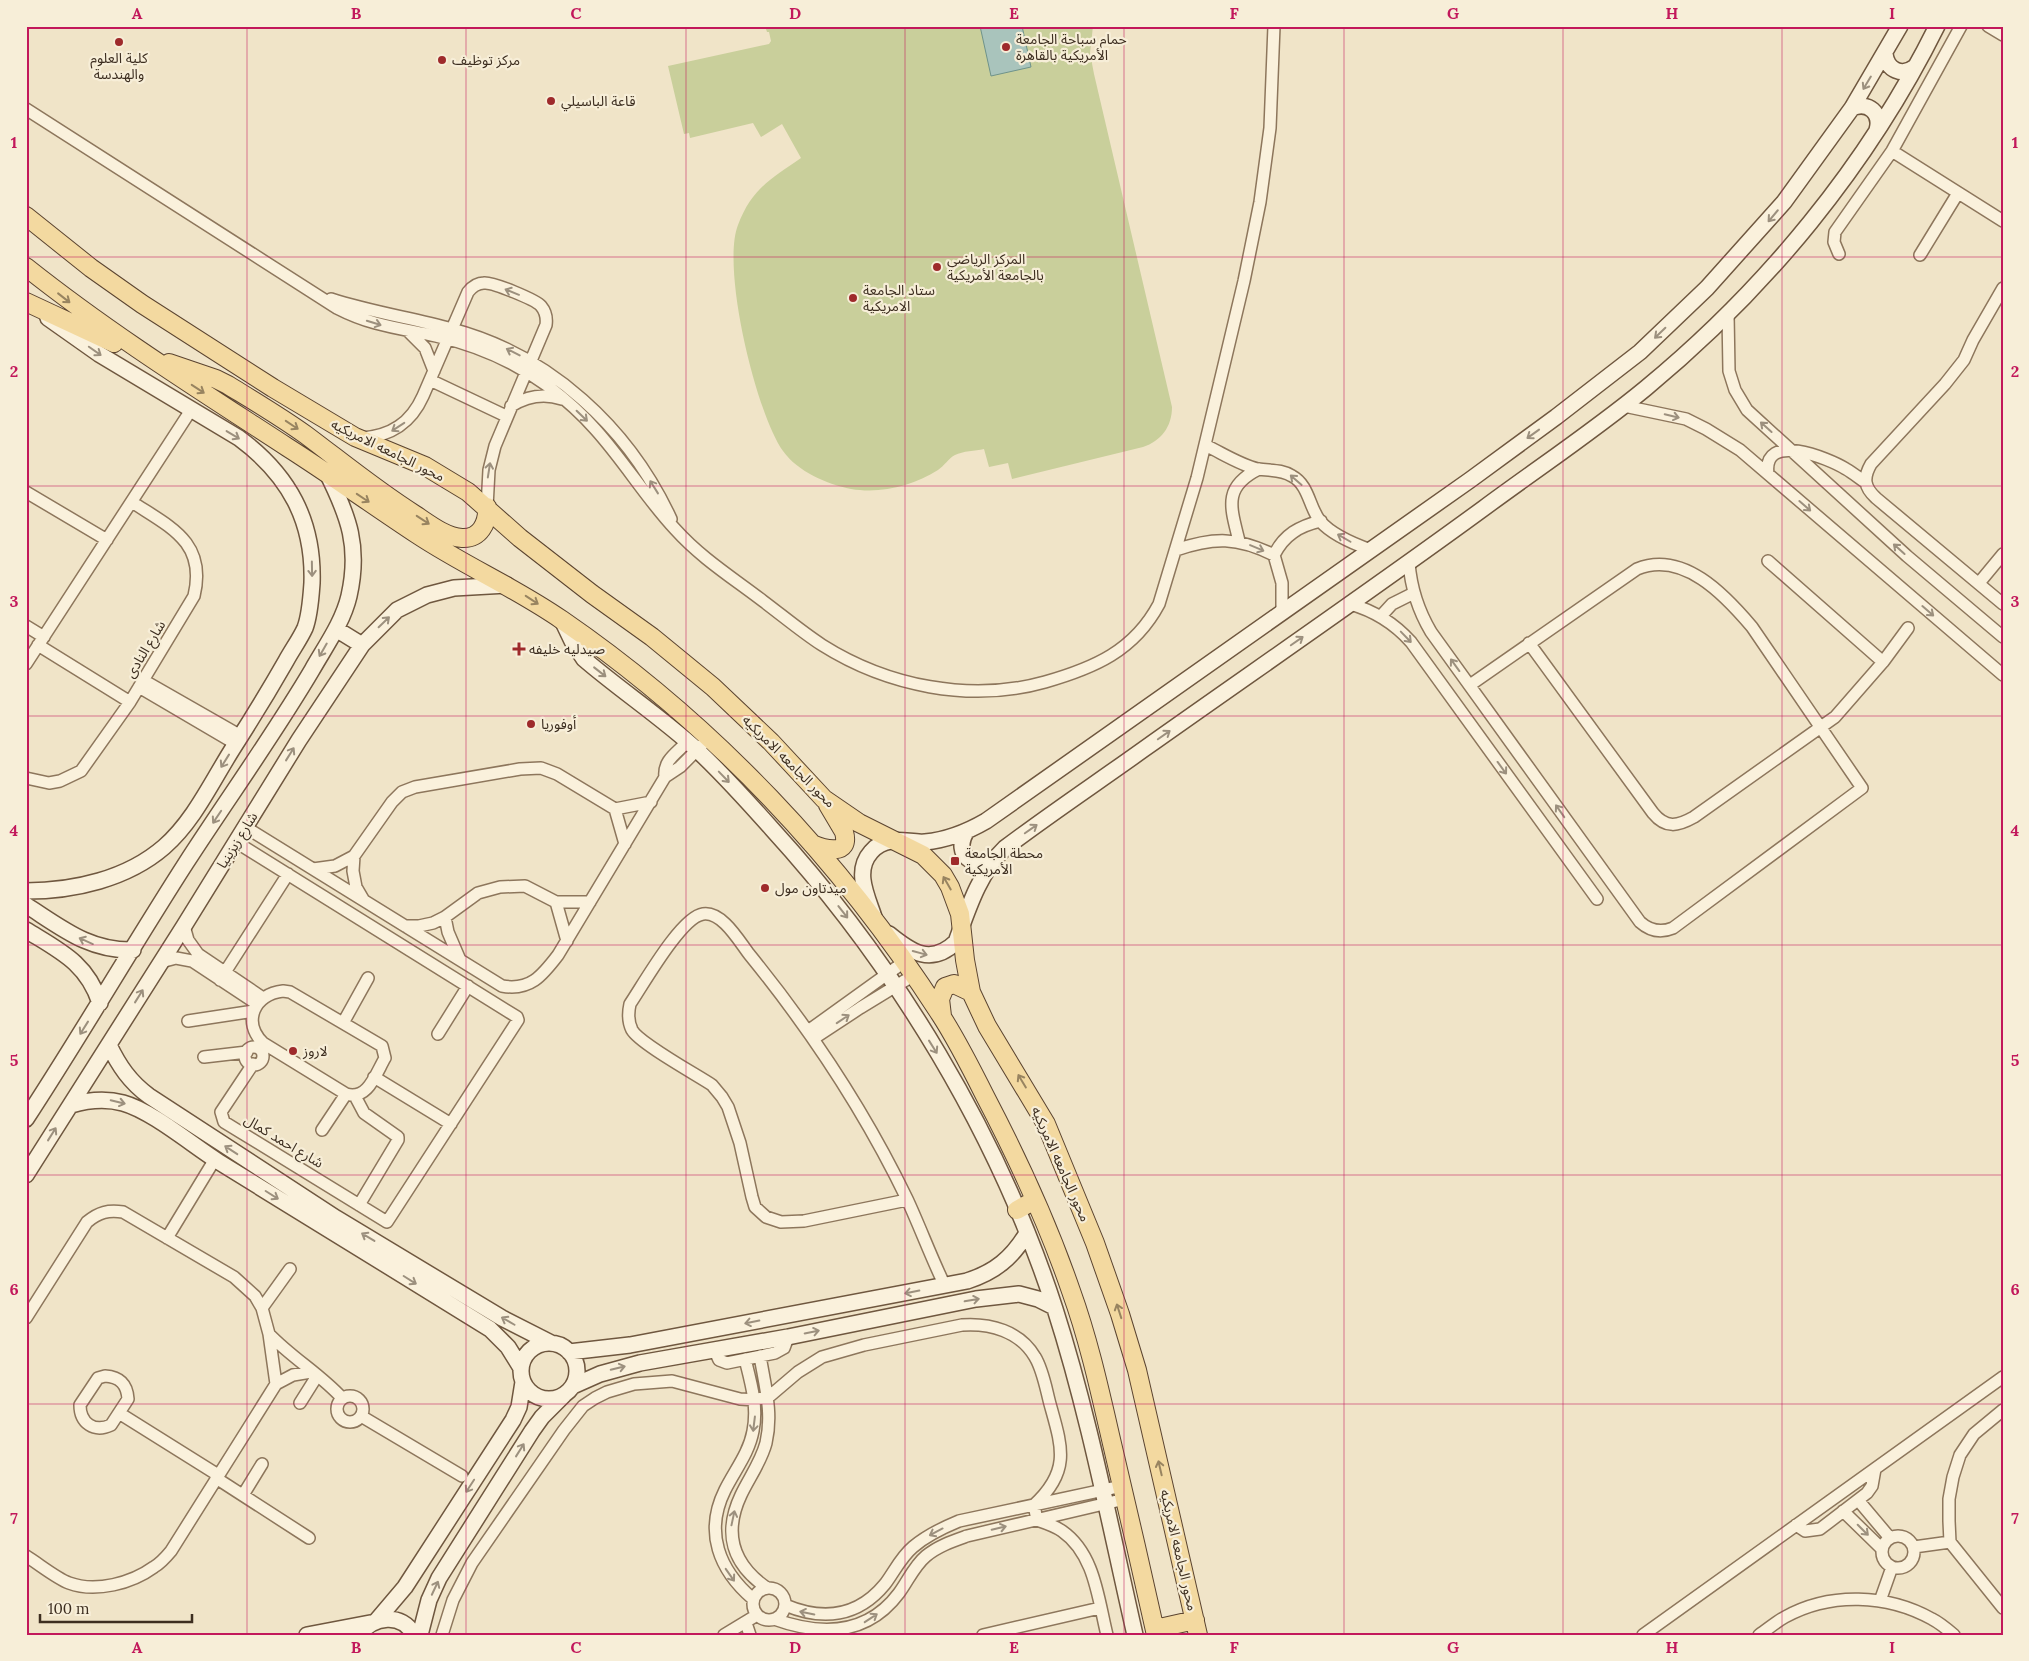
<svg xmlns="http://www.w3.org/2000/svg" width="2029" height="1661" font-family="Lora,'Noto Sans Arabic',serif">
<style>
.garden{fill:#c9cf9b}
.water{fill:#a9c4bc;stroke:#6f938a}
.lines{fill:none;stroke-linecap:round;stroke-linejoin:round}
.street-casing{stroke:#8d765c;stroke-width:14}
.secondary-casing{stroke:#6f573f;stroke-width:18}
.primary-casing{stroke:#5b4430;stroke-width:20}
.street{stroke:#faf1dc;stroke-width:11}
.secondary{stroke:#faf1dc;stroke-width:15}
.primary{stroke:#f3d9a0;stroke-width:18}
.oneway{stroke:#9c907e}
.oneway2{stroke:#988460}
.grid{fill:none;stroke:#c2185b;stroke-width:1;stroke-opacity:0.55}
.poi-dot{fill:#9e2a2b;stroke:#f7eed8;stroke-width:2}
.labels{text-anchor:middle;stroke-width:4.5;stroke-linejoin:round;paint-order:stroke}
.poi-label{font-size:14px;fill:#3d2e20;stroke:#f7eed8;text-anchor:start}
.street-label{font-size:14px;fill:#3d2e20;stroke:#f7eed8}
.neatline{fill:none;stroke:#c2185b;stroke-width:2}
.grid-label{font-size:16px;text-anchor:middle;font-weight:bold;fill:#c2185b}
</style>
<rect width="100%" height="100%" fill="#f0e4c8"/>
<path class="garden" d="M 765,26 L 1093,26 L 1090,53 L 1094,74 L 1172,407 C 1172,427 1161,441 1143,447 L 1012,479 L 1008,463 L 989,467 L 984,449 C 975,451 963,451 955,455 C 949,458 944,466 938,470 C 913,486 881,494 851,489 C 827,484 798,472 783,451 C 756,413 721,268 738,225 C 752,188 771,179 801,158 L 782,124 L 761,137 L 753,123 L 690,138 L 689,133 L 684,134 L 668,66 L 769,44 L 771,41 L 769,32 L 767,32 Z"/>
<path class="water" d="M 980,26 L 1022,26 L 1031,67 L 991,76 Z"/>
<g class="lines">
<g class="street-casing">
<path id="street" d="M 1988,26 L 2003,35
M 26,109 L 337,308 C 372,326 399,328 436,336 C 476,345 515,362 548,386 C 565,399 581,413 595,429 C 624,461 646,498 675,529 C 701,558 733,578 763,601 C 783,616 802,632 822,645 C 887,686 970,703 1045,682 C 1094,668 1134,651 1159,604 L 1197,478 L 1244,281 L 1260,202 L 1270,128 L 1274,26
M 1892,151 L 2003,221
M 1839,254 L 1834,242 L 1835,232 L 1892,151 L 1961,26
M 1920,255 L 1958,193
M 2003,288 L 1973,340 L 1964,360 L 1945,384 L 1871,464 C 1863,478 1864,487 1876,498 L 2003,604
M 331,299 C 371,312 412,318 452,329 C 550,355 629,428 671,519
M 1728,314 L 1729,371 L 1735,390 L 1747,410 L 1907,556 L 2003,637
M 409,332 L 425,348 L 434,371
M 430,380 L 506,416
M 511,406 C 527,396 544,393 562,399
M 1624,406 L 1686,419 L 1706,429 L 1740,450 L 2003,675
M 362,438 C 391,436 411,423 423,396 L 468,292 C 472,287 477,283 484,283 C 493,282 536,300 541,306 C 546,312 547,318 546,325 L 495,446 L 489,470 L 487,507
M 1205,445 C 1222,453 1240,465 1258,469 C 1270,471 1281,469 1292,476 C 1309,485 1309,507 1320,521 C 1332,535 1354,544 1371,550
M 1768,474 C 1762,431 1828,458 1846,469 C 1853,473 1859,478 1865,482
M 26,492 L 107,540
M 1239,541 C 1231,508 1222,487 1259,469
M 1176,550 C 1214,537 1237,537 1274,555 L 1282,583 L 1282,613
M 1274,555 C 1284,535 1299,526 1321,521
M 1768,561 L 1883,662
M 1409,563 C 1411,588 1418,610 1431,632 L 1640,922 C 1650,931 1661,933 1673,928 L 1862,788 L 1752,627 C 1725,595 1683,550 1637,569 L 1470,685
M 1979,583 L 2003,554
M 1350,604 C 1375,611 1394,623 1411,642 L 1597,899
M 1381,616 L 1392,604 L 1414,593
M 26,626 L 44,637
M 1529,643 L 1653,813 C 1666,829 1678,826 1694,817 L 1835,717 L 1883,662 L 1908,628
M 38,645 L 130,702
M 26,664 L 191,410
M 143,680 L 241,736
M 139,687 L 236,744
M 665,777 C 663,760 677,753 687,742
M 26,778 L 49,783 L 60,781 L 81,771 L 130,702 L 194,596 C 207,542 170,527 132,502
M 615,809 L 651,802
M 245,827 L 502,986 C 530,991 542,976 558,955 L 665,777 L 680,767 L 702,745
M 236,842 L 517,1017 L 518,1020 L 387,1222 L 224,1122 L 221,1112 L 253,1064
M 313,869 L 335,866 L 354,856
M 363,899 L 356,887 L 353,871 L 354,856 L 392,802 L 402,792 L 415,787 L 520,769 L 541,768 L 557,774 L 615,809 L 625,844
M 556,902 L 567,941
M 445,917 L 448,932 L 460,960
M 184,926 L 188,940 L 198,954 L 263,998
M 405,926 L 419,926 L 433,923 L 445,917 L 478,893 L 500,887 L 525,886 L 556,902 L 590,902
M 161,962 L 176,958 L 192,961 L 257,1004
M 220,980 L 288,874
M 283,991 L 290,992 L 382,1046 L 385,1058 C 376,1073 368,1101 346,1094 L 263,1043 C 242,1022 254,994 283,991 Z
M 188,1021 L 254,1011
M 343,1023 L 368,978
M 808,1031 L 904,962
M 438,1034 L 468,986
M 813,1039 L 860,1008 L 914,975
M245 1056a9 9 0 1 1 18 0a9 9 0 1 1-18 0Z
M 204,1057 L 247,1052
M 374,1077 L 451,1124
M 355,1096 L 364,1113 L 398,1137 L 398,1140 L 359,1205
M 322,1130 L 346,1094
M 907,1200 L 804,1221 L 781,1222 L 766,1217 L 755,1207 L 752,1197 L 740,1143 L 728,1107 L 722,1097 L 712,1085 C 697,1075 639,1043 632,1030 C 628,1022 628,1013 630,1004 C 643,985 681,917 703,914 C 722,911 739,941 749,954 C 810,1029 865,1112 907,1199 C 920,1227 931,1257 945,1286
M 167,1238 L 215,1159
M 262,1308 L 290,1269
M 26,1318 L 87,1222 C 99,1212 108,1210 123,1212 L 234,1277 L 255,1296 L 262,1308 L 269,1334 L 276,1384
M 269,1334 C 292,1358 320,1374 342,1398
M 715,1351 L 719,1360 L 727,1363 L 775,1353 L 784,1348 L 788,1337
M 760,1356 C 765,1386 773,1413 766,1443 C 761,1462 749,1478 741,1495 C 723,1533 732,1564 767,1588
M 745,1359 C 751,1383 758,1406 753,1431 C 749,1453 735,1470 725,1490 C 704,1532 719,1570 753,1599
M 105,1376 C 120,1377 127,1384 128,1399 L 111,1425 C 94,1433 80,1423 80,1405 L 98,1378 Z
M337 1409a13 13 0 1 1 26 0a13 13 0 1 1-26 0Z
M 300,1403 L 317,1376
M 2003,1410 L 1974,1434 L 1960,1455 L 1953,1477 L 1949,1499 L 1949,1521 L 1950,1542 L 2003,1608
M 119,1413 L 218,1475
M 361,1416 L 462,1476
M 216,1478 L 309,1538
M 243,1495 L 262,1464
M 1858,1500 L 1890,1538
M 1843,1511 L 1882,1549
M 1796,1525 L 1805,1531 L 1820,1529 L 1867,1493 L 1872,1486 L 1875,1469
M1882 1552a16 16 0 1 1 32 0a16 16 0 1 1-32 0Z
M 1914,1547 L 1950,1542
M 26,1556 C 39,1564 56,1578 69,1583 C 96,1593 132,1583 154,1567 C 161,1563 166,1557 171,1551 L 276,1384 L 293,1375 L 311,1372
M753 1604a16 16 0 1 1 32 0a16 16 0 1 1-32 0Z
M 1880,1601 L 1892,1567
M 785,1605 C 823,1621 858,1617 885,1584 C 894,1572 901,1557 913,1547 C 927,1535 942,1528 959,1521 L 1122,1486
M 774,1619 C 821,1636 867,1636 899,1593 C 908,1581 914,1566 926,1556 C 938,1546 953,1541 967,1536 L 1125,1499
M 746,1623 L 750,1635
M 442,1635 L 453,1600 L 472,1563 L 564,1430 L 583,1406 L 595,1398 L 607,1392 L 634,1384 L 672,1381 L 740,1399 L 755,1400 L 771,1395 L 798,1372 L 822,1357 L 864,1345 L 962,1325 C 990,1323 1020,1331 1035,1357 C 1043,1370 1046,1389 1050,1404 C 1062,1447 1071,1471 1034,1505 L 1037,1520 C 1046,1523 1055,1526 1062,1531 C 1095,1554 1098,1599 1107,1635
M 724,1635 L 757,1615
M 983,1635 L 1100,1608
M 1643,1635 L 2003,1377
M 1759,1635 C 1768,1629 1776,1622 1785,1617 C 1830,1592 1887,1594 1932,1619 C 1940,1623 1947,1629 1954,1635"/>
</g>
<g class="secondary-casing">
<path id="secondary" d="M 1885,54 C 1887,70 1902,77 1915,67
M 1852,108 C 1868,101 1882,113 1877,130
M 562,620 L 572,641 L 584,659 C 620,690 661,717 696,749 C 723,774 748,802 772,829 C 896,965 998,1133 1055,1309 C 1089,1415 1110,1526 1135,1635
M 336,629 L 362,645
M 966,832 C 953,855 974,870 994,859
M 26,891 C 74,891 127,879 164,847 C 195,820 213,779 235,745 C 253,717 270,689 286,661 C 292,650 300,639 305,628 C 310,615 311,597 312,583 C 314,521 289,475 239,438 L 99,354 L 48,318
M 26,905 C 62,928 89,951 133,950
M 874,917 C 867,896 854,871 871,852 C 876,846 883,842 891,841 C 902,839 914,843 925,842 C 947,840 967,832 986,821 L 1470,480 L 1556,417 L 1640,352 L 1707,288 L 1784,202 L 1852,108 L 1900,26
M 26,930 C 60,951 87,963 100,1003
M 889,934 C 911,952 931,966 956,942 C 968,909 979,873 1005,848 C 1050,814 1098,782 1144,749 C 1257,669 1372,590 1484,508 C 1538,468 1594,431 1646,388 C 1766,289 1868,165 1937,26
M 109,1045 C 119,1066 130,1082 149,1096 L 336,1218 L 502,1318 L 551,1343
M 71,1105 C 88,1100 105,1098 123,1103 C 152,1111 192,1145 219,1162 C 310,1218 400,1274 490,1329 L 508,1347 L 521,1368
M 26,1119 C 81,1035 132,947 186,863 C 228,798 273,736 312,670 C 325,647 343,622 349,596 C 360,547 349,517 327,473
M 26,1175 L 184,926 L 299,740 L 362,645 L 397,610 L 427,595 L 454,588 L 507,585
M521 1371a28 28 0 1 1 56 0a28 28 0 1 1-56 0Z
M 569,1352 L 630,1345 L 967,1281 C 995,1272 1012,1258 1027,1233
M 573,1386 L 600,1374 L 640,1363 L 788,1337 L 976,1299 L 1019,1294 L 1038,1299 L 1054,1307
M 377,1620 L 405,1587 L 513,1420 L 519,1407 L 523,1382
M 307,1635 L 370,1623
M 359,1635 C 373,1616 402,1612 414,1635
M 420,1635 L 429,1600 L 439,1578 L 532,1431 L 542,1417 L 564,1395"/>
</g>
<g class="primary-casing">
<path id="primary" d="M 26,216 L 91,268 L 142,304 L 273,388 L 355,437 L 425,466 L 468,492 L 520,538 L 592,594 L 652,637 L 713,687 L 771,742 L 824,799 L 859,823 L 923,855 L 943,875 L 950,887 L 960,914 L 965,960 L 971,992 L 987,1026 L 1046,1124 L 1095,1243 L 1120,1314 L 1137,1370 L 1198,1635
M 26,267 C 109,333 198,389 287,447 C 331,475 374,506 418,535 C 465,566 516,588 562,620 C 713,724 841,860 940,1014 C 957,1040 971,1068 985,1096 C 1018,1159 1048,1224 1071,1291 C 1088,1338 1099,1387 1110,1435 C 1126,1502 1141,1568 1156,1635
M 26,302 L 114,343
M 169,363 L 216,379 L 228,385 C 254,401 281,417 306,435 C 342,462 376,490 414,514 C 428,523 445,537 462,538 C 480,539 488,523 487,507
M 812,844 C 824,849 851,857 844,832 L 828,805
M 942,1016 L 940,999 L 945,987 L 954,984 L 971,992
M 1017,1210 L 1035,1200
M 1155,1629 L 1195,1620"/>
</g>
<use href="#street" class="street"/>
<use href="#secondary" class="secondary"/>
<use href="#primary" class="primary"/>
</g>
<defs><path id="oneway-shaft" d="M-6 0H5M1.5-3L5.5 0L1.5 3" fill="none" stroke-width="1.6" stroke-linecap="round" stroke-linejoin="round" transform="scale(1.25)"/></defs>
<g class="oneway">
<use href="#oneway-shaft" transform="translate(1867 83) rotate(121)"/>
<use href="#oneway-shaft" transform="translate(1773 216) rotate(130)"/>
<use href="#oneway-shaft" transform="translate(512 292) rotate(-158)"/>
<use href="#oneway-shaft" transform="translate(374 323) rotate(17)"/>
<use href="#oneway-shaft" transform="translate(1660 333) rotate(136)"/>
<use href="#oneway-shaft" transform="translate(95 351) rotate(35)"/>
<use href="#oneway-shaft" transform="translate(513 352) rotate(-153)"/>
<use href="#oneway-shaft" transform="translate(582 416) rotate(44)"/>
<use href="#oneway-shaft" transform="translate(1672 416) rotate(13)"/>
<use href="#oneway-shaft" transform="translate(398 427) rotate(147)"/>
<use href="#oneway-shaft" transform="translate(1766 427) rotate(-138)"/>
<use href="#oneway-shaft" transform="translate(1533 434) rotate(144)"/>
<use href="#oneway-shaft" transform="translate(233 435) rotate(31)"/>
<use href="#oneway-shaft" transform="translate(489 470) rotate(-81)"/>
<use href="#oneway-shaft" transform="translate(1296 480) rotate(-139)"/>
<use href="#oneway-shaft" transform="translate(654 487) rotate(-122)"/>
<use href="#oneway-shaft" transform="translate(1805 506) rotate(41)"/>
<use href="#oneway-shaft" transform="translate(1344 538) rotate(-150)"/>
<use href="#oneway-shaft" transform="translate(1257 548) rotate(23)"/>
<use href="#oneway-shaft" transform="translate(1899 549) rotate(-138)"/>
<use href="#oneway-shaft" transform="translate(312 569) rotate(89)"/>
<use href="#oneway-shaft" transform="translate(1928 611) rotate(41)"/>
<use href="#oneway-shaft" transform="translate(384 622) rotate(-44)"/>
<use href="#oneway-shaft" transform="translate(1406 637) rotate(46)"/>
<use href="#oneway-shaft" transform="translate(1297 641) rotate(-35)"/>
<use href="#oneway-shaft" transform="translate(323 650) rotate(120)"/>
<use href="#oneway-shaft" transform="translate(1455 665) rotate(-126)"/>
<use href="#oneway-shaft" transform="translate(600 672) rotate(38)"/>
<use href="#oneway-shaft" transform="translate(1164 735) rotate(-35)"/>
<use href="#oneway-shaft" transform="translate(290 754) rotate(-58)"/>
<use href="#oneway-shaft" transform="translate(225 761) rotate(122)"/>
<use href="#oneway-shaft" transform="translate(1502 768) rotate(54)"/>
<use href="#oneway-shaft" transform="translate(724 777) rotate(46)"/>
<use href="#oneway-shaft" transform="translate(1560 811) rotate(-125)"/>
<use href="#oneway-shaft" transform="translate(217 817) rotate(124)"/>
<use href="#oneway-shaft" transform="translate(1031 829) rotate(-35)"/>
<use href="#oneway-shaft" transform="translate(843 912) rotate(52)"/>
<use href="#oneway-shaft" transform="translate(86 941) rotate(-156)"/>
<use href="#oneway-shaft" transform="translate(920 953) rotate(15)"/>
<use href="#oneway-shaft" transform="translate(139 996) rotate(-58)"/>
<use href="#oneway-shaft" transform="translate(843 1019) rotate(-34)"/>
<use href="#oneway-shaft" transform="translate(84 1028) rotate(122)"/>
<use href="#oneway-shaft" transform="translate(933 1047) rotate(58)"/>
<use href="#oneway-shaft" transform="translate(118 1102) rotate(13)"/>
<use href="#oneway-shaft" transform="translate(52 1134) rotate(-58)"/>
<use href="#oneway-shaft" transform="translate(231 1150) rotate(-147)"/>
<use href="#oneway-shaft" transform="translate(272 1195) rotate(32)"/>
<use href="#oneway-shaft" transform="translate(368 1237) rotate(-149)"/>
<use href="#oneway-shaft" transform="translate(410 1280) rotate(32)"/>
<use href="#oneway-shaft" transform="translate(912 1292) rotate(169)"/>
<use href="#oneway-shaft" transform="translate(972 1300) rotate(-10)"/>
<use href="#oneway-shaft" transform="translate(508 1321) rotate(-150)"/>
<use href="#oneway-shaft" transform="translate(752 1322) rotate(169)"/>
<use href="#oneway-shaft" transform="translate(812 1332) rotate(-11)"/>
<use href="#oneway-shaft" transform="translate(618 1368) rotate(-14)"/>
<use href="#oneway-shaft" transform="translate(754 1424) rotate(97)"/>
<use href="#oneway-shaft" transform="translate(520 1450) rotate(-58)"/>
<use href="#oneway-shaft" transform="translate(470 1486) rotate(123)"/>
<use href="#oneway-shaft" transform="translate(733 1518) rotate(-78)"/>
<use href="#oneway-shaft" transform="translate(999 1528) rotate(-13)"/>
<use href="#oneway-shaft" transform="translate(1863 1530) rotate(45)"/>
<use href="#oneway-shaft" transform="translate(936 1532) rotate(152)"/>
<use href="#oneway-shaft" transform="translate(730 1575) rotate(55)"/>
<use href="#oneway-shaft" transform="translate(435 1588) rotate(-65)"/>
<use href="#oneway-shaft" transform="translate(807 1613) rotate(-168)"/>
<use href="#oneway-shaft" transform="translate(871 1618) rotate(-33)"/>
</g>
<g class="oneway2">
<use href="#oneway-shaft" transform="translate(64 298) rotate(38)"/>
<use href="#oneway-shaft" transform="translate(198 389) rotate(33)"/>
<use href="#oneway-shaft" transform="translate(292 425) rotate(34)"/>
<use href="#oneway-shaft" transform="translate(363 498) rotate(34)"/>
<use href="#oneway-shaft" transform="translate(423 520) rotate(33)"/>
<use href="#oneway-shaft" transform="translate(532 600) rotate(33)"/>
<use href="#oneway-shaft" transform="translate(947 883) rotate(-120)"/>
<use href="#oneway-shaft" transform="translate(1022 1081) rotate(-121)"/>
<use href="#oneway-shaft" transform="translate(1119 1311) rotate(-108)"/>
<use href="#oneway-shaft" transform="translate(1160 1468) rotate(-103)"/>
</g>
<path class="grid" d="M 247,26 L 247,1635M 466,26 L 466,1635M 686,26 L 686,1635M 905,26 L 905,1635M 1124,26 L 1124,1635M 1344,26 L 1344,1635M 1563,26 L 1563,1635M 1782,26 L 1782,1635M 26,257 L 2003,257M 26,486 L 2003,486M 26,716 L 2003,716M 26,945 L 2003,945M 26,1175 L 2003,1175M 26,1404 L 2003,1404"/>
<g class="poi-dot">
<circle cx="119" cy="42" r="5"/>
<circle cx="1006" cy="47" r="5"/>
<circle cx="442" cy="60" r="5"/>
<circle cx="551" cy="101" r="5"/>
<circle cx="937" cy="267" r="5"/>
<circle cx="853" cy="298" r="5"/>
<path d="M516.5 641.5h5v5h5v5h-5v5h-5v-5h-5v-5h5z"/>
<circle cx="531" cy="724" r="5"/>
<rect x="950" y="856" width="10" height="10" rx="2.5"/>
<circle cx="765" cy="888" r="5"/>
<circle cx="293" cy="1051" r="5"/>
</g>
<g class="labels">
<g class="poi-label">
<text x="1016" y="44">حمام سباحة الجامعة<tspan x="1016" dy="16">الأمريكية بالقاهرة</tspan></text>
<text x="119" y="63" text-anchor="middle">كلية العلوم<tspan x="119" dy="16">والهندسة</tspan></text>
<text x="452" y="65">مركز توظيف</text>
<text x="561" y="106">قاعة الباسيلي</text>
<text x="947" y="264">المركز الرياضي<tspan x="947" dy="16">بالجامعة الأمريكية</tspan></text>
<text x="863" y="295">ستاد الجامعة<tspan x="863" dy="16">الامريكية</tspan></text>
<text x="529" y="654">صيدليه خليفه</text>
<text x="541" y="729">أوفوريا</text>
<text x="965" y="858">محطة الجامعة<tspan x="965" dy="16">الأمريكية</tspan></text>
<text x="775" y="893">ميدتاون مول</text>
<text x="303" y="1056">لاروز</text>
</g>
<g class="street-label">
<text transform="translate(388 450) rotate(26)" y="5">محور الجامعه الامريكيه</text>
<text transform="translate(145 649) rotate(-59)" y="5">شارع النادى</text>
<text transform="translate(789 761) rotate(45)" y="5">محور الجامعه الامريكيه</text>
<text transform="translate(237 840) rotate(-58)" y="5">شارع زيزينيا</text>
<text transform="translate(284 1141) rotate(31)" y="5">شارع احمد كمال</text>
<text transform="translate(1061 1164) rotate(66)" y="5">محور الجامعه الامريكيه</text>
<text transform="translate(1179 1550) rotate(77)" y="5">محور الجامعه الامريكيه</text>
</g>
</g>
<rect width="2029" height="1661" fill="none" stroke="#f7eed8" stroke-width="55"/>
<path d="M40 1614v8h152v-8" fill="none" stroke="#3d2e20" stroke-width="2.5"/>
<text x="48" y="1614" font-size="15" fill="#3d2e20" stroke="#f7eed8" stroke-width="4" paint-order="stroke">100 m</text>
<rect x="28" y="28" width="1974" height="1606" class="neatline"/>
<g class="grid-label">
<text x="137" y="19">A</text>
<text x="356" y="19">B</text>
<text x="576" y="19">C</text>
<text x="795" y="19">D</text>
<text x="1014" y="19">E</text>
<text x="1234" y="19">F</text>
<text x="1453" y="19">G</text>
<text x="1672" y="19">H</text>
<text x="1892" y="19">I</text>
<text x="14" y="148">1</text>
<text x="2015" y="148">1</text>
<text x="14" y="377">2</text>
<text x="2015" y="377">2</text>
<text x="14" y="607">3</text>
<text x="2015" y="607">3</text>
<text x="14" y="836">4</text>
<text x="2015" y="836">4</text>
<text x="14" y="1066">5</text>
<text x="2015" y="1066">5</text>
<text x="14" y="1295">6</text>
<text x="2015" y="1295">6</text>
<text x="14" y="1524">7</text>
<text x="2015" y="1524">7</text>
<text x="137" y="1653">A</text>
<text x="356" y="1653">B</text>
<text x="576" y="1653">C</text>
<text x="795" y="1653">D</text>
<text x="1014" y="1653">E</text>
<text x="1234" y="1653">F</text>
<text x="1453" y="1653">G</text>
<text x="1672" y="1653">H</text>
<text x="1892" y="1653">I</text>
</g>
</svg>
